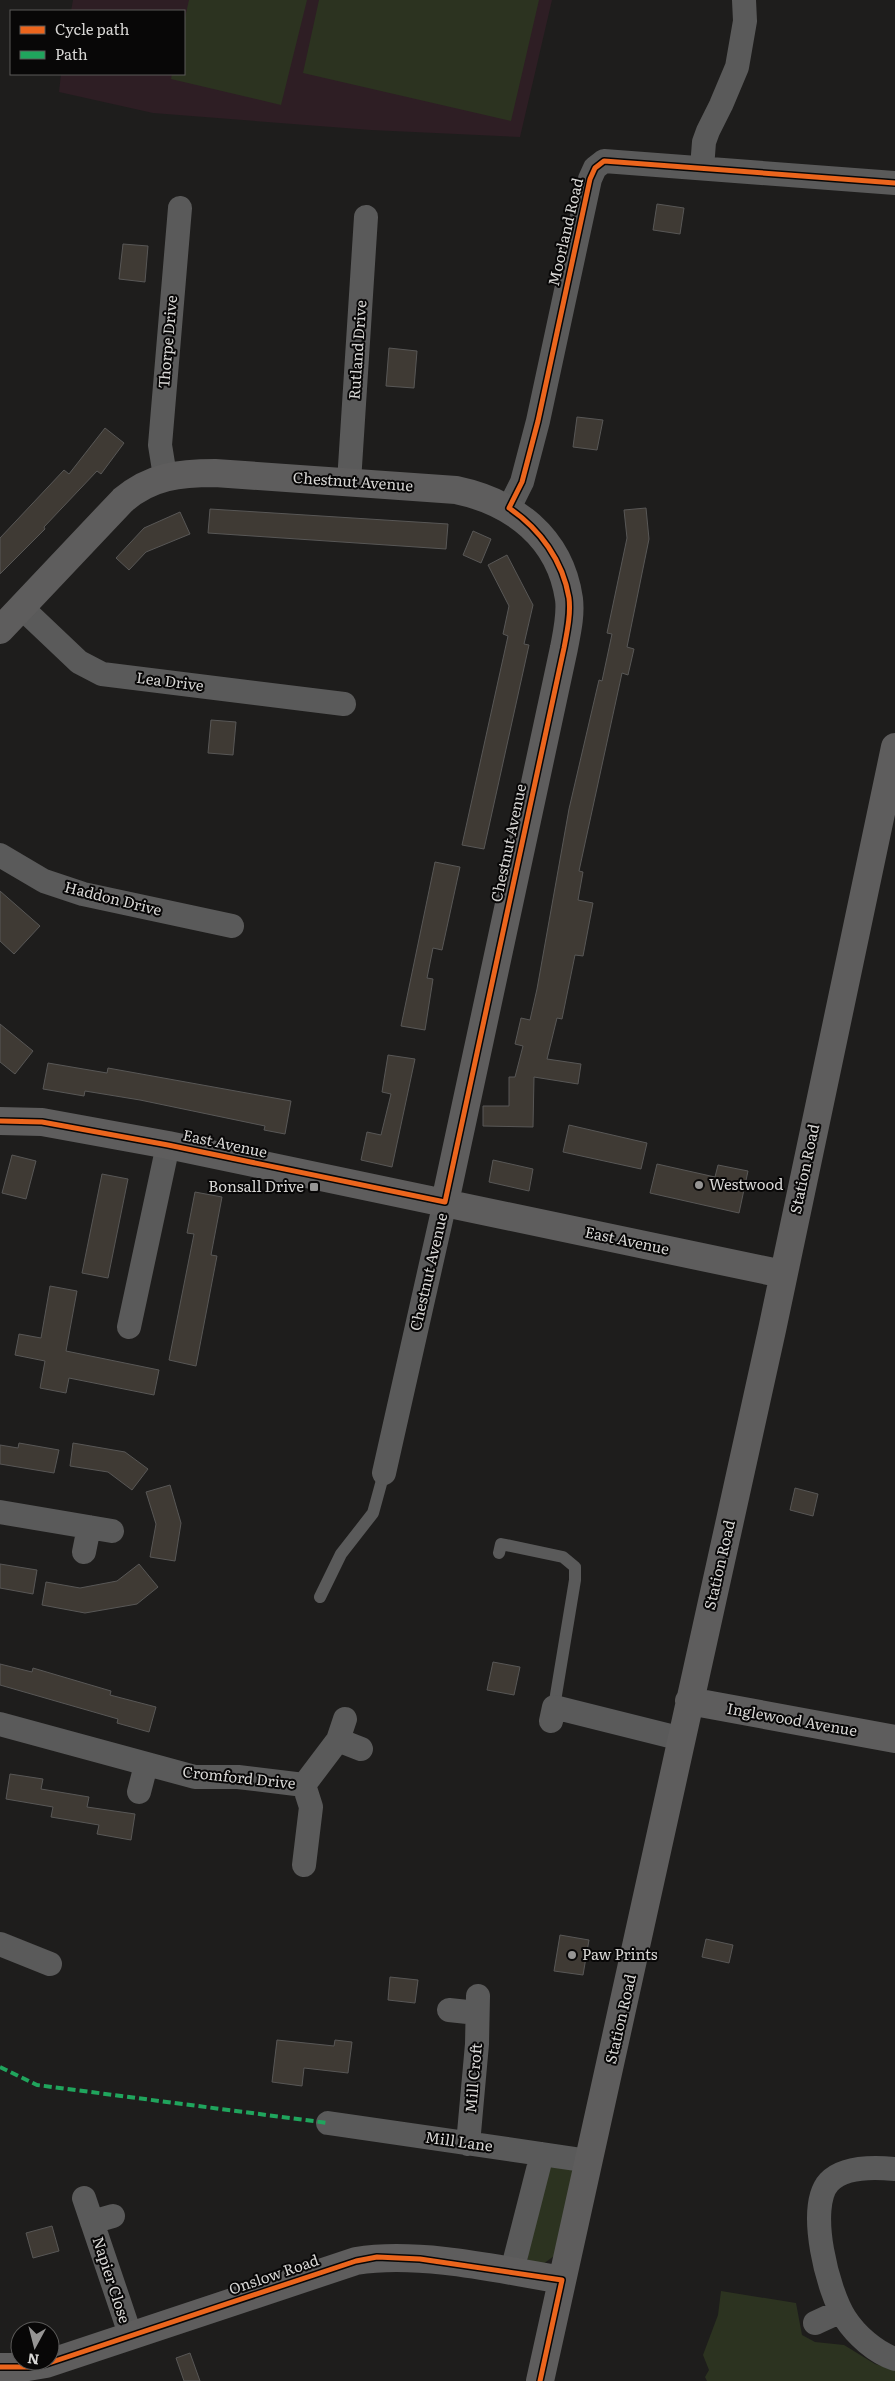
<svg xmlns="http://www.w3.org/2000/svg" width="895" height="2381" font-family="Literata,serif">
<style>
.commercial{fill:#2e1e24}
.green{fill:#2c3320}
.building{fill:#3f3a34;stroke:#585756}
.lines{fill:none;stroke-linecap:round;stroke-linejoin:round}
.lane{stroke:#5a5a5a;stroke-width:12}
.street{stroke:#5a5a5a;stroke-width:24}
.secondary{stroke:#5e5d5d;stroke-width:28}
.quiet{stroke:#20a55d;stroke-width:4;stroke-dasharray:8 4;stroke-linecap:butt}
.cycleway-casing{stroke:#080707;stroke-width:8}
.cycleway{stroke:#eb651d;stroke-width:5}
.poi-dot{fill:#969594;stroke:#080707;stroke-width:2}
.labels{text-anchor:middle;stroke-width:4;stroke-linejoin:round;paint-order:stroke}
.street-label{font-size:15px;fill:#d7d6d4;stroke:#080707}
.poi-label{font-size:15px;fill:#d7d6d4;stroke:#080707;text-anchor:start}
</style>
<rect width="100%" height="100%" fill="#1e1d1c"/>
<path class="commercial" d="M 73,0 L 552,0 L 520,137 L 371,130 L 153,113 L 59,92 L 61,74 L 184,74 L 184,11 L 71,11 Z"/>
<path class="green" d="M 189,0 L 307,0 L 281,105 L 171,79 L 172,74 L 184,74 L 184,22 Z
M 319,0 L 539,0 L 511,121 L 303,73 Z
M 552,2166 L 570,2168 L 574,2173 L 561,2251 L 543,2264 L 528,2260 L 526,2256 L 549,2169 Z
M 721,2291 L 796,2303 L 802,2335 L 815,2342 L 844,2345 L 875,2364 L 895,2370 L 895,2381 L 707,2381 L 705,2377 L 709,2370 L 703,2355 L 718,2315 Z"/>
<path class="building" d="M 657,204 L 684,208 L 680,234 L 653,230 Z
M 123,244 L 148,246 L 145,282 L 119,279 Z
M 389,348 L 417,351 L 414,388 L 386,386 Z
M 577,417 L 603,420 L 597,450 L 573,447 Z
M 105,428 L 124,443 L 101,474 L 97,471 L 44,527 L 45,529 L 0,574 L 0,538 L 64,470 L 69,474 Z
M 646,508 L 649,539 L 627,647 L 634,649 L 628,675 L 622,673 L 579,871 L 583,872 L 578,900 L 593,903 L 583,956 L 575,955 L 562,1019 L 557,1018 L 547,1059 L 581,1064 L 578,1084 L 534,1077 L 533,1127 L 483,1126 L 483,1106 L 509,1106 L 509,1077 L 515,1077 L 523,1046 L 515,1044 L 521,1018 L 530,1020 L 537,989 L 569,809 L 599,680 L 602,681 L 612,634 L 607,633 L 627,538 L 624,510 Z
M 210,509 L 448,524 L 446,549 L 208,533 Z
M 180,512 L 190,534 L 146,552 L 129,570 L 116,558 L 144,528 Z
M 473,531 L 491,539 L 481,563 L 463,555 Z
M 507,555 L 533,605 L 524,644 L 529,645 L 484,849 L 462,845 L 508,636 L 503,634 L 509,606 L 488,565 Z
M 211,720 L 236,722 L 233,755 L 208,753 Z
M 435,862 L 460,867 L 442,950 L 433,948 L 427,978 L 433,979 L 425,1030 L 401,1026 Z
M 0,891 L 40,926 L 14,954 L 0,941 Z
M 0,1024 L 33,1051 L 15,1074 L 0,1062 Z
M 388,1055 L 415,1059 L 392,1167 L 361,1160 L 367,1132 L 381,1135 L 391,1094 L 382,1092 Z
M 48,1063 L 107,1073 L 108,1068 L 291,1101 L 285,1134 L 264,1130 L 265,1126 L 140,1100 L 85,1091 L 84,1096 L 43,1089 Z
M 569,1125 L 647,1143 L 641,1169 L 563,1152 Z
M 12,1155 L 36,1161 L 26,1199 L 2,1193 Z
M 493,1160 L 533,1169 L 529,1191 L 489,1182 Z
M 657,1164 L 715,1177 L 718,1165 L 748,1171 L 739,1213 L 650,1193 Z
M 102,1174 L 128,1179 L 108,1278 L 82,1273 Z
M 195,1192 L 222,1197 L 211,1255 L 217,1256 L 196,1366 L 169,1360 L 194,1234 L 187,1233 Z
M 50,1286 L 77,1291 L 66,1351 L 159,1370 L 154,1395 L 69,1378 L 66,1393 L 40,1388 L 45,1361 L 15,1355 L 19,1334 L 41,1338 Z
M 19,1443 L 59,1450 L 54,1473 L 0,1464 L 0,1445 L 18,1448 Z
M 73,1443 L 125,1452 L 148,1469 L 132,1490 L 108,1472 L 70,1466 Z
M 170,1485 L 181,1523 L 175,1561 L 150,1557 L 156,1524 L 146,1492 Z
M 795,1488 L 818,1494 L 813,1516 L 790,1510 Z
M 0,1564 L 37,1570 L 33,1594 L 0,1588 Z
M 139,1564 L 158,1587 L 137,1604 L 85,1613 L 42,1605 L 46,1582 L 80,1588 L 117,1581 Z
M 493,1662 L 520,1667 L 514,1695 L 487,1690 Z
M 0,1664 L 32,1672 L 33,1668 L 111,1691 L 110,1695 L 156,1707 L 149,1732 L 117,1723 L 118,1719 L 0,1685 Z
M 10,1774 L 43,1779 L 41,1789 L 89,1797 L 87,1807 L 135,1814 L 131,1840 L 97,1834 L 99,1825 L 51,1817 L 53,1807 L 6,1799 Z
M 560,1935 L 589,1940 L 583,1975 L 554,1971 Z
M 706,1939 L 733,1945 L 729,1963 L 702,1957 Z
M 390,1977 L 418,1980 L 415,2003 L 388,2000 Z
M 277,2040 L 334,2046 L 335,2040 L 352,2042 L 348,2073 L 304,2068 L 302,2086 L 272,2082 Z
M 52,2226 L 59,2251 L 33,2258 L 26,2233 Z
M 190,2353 L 200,2381 L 184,2381 L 176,2358 Z"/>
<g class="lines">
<path class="lane" d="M 499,1553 L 501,1544 L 563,1557 L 575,1567 L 575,1580 L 554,1707
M 320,1597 L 341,1554 L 373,1513 L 384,1473"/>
<path class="street" d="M 702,168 L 704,142 L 708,131 L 721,105 L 737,67 L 745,21 L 744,0
M 165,476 L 160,445 L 180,208
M 349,482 L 366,217
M 509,508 L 522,482 L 538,421 L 590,179 L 595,168 L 604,161 L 895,183
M 21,607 L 79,662 L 102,674 L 344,704
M 0,855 L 44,881 L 83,894 L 232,926
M 129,1327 L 168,1145
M 384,1473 L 445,1202
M 0,1512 L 112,1531
M 84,1552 L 89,1527
M 551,1721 L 554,1707 L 682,1739
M 0,1724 L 195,1777 L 238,1777 L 304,1785
M 338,1740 L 361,1749
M 139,1792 L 146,1765
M 304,1865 L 311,1807 L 304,1785 L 338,1740 L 345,1719
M 0,1944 L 50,1964
M 449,2010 L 477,2013
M 328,2123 L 589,2161
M 468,2144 L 477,2044 L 478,1996
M 895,2169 C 875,2167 844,2166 829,2182 C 806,2207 828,2292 845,2318 C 856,2335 875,2352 895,2359
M 84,2198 L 131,2337
M 92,2222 L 113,2216
M 512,2271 L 542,2154
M 815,2323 L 841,2311"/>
<path class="secondary" d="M 0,630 L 123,500 C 151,476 180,473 215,473 L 456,490 C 513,502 560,537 569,599 C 571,615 567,632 564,648 L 445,1202
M 0,1121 L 42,1122 L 168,1145 L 783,1274
M 689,1701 L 895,1739
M 0,2367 L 28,2367 L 46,2364 L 356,2261 C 419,2251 499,2269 562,2280
M 540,2381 L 772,1330 L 895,747"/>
<path class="quiet" d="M 0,2067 L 37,2085 L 328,2123"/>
<g class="cycleway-casing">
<path id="cycleway" d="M 0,1121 L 42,1122 L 168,1145 L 445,1202 L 564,648 C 567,632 571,614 569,598 C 563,561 540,529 509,508 L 522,482 L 538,421 L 590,179 L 595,168 L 604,161 L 895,183
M 0,2367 L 28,2367 L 46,2364 L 356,2261 L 377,2257 L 420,2259 L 562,2280 L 540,2381"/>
</g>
<use href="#cycleway" class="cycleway"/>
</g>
<g class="poi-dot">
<circle cx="699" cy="1185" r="5"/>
<rect x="309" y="1182" width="10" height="10" rx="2.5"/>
<circle cx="572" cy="1955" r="5"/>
</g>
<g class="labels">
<g class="street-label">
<text transform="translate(566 232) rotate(-77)" y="5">Moorland Road</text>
<text transform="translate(168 342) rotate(-85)" y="5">Thorpe Drive</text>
<text transform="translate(358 350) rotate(-86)" y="5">Rutland Drive</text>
<text transform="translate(353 482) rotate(4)" y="5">Chestnut Avenue</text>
<text transform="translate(170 682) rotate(7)" y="5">Lea Drive</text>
<text transform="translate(509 843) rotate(-78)" y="5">Chestnut Avenue</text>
<text transform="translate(113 899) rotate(14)" y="5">Haddon Drive</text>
<text transform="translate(225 1144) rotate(12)" y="5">East Avenue</text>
<text transform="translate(805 1169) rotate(-78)" y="5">Station Road</text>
<text transform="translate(627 1241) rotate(12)" y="5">East Avenue</text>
<text transform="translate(429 1272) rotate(-77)" y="5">Chestnut Avenue</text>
<text transform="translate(720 1565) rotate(-77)" y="5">Station Road</text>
<text transform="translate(792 1720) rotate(10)" y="5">Inglewood Avenue</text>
<text transform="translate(239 1778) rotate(6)" y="5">Cromford Drive</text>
<text transform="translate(621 2019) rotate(-77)" y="5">Station Road</text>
<text transform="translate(474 2078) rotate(-85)" y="5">Mill Croft</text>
<text transform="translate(459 2142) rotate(8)" y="5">Mill Lane</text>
<text transform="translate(274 2275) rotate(-19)" y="5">Onslow Road</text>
<text transform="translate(111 2280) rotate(72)" y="5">Napier Close</text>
</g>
<g class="poi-label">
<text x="709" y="1190">Westwood</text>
<text x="304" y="1192" text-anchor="end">Bonsall Drive</text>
<text x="582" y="1960">Paw Prints</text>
</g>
</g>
<rect x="10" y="10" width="175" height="65" fill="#080707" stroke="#5b5a59"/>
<rect x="20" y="26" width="25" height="8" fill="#eb651d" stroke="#5b5a59"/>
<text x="55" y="35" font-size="15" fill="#d7d6d4">Cycle path</text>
<rect x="20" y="51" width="25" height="8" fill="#20a55d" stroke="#5b5a59"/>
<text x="55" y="60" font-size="15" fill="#d7d6d4">Path</text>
<g transform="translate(35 2346) rotate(187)"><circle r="24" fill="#080707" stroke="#5b5a59"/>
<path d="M0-4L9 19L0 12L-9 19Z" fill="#969594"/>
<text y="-8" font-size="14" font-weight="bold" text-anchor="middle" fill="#d7d6d4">N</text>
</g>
</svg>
